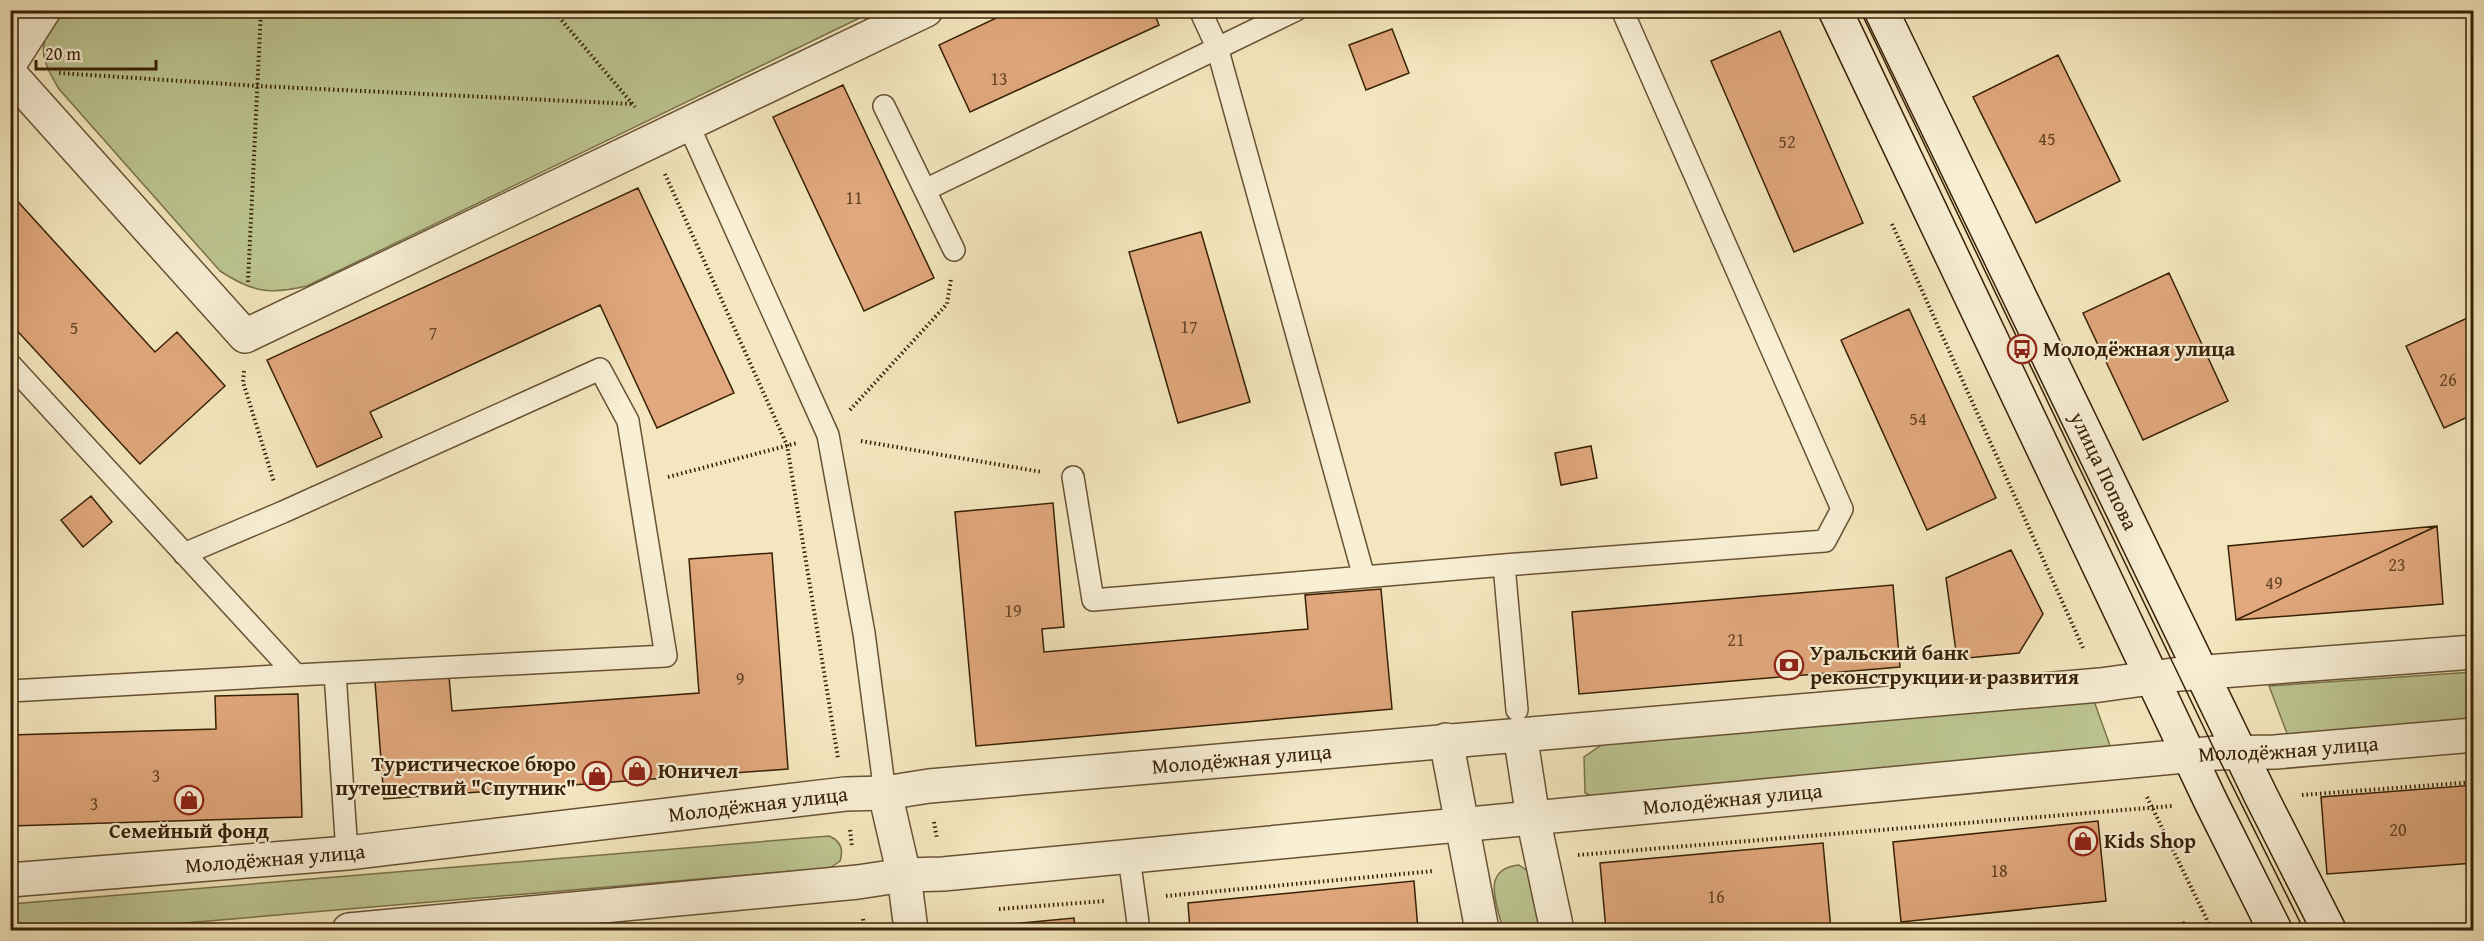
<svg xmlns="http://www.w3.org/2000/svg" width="2484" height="941" font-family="'Gentium Book Plus',serif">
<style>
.green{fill:#bcc591;stroke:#7a724c;stroke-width:1.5}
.building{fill:#e0a87c;stroke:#382006;stroke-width:1.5}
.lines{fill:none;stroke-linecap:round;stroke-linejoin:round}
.lane-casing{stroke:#675234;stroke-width:24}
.street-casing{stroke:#675234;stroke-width:36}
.secondary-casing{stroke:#382006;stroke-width:36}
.path{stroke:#382006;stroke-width:4;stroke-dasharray:1.5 3;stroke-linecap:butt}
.lane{stroke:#f8efd5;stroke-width:21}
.street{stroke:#f8efd5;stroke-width:33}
.secondary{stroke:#f8efd5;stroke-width:33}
.tram{stroke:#382006;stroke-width:1.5}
.labels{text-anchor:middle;stroke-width:4.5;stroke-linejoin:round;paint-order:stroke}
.number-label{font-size:18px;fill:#624224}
.poi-label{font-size:21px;font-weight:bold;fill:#382006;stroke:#f8efd5;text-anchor:start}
.street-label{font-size:21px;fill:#382006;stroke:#f8efd5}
</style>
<rect width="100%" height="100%" fill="#f4e7bf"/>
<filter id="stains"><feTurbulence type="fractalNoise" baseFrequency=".00333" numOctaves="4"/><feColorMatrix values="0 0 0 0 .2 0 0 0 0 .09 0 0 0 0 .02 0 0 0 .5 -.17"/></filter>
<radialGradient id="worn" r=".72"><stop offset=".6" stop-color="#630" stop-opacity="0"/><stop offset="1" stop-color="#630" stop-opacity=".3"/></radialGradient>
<path class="green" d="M 60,11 L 874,11 L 307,286 C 269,295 252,292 220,271 L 59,89 C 38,54 38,45 60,11 Z
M 2473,672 L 2473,718 L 2288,736 L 2269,686 Z
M 2094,701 L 2112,751 L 1608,803 L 1585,793 L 1584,757 L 1609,740 Z
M 829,836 C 841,841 844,849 840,861 L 830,868 L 102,930 L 11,930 L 11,904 Z
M 1519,865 L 1528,871 L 1542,930 L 1503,930 C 1497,904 1480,869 1519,865 Z"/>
<path class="building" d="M 1013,10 L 1153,10 L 1159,25 L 970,112 L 939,45 Z
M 1392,29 L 1409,73 L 1366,90 L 1349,45 Z
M 1780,31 L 1863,223 L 1794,252 L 1711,61 Z
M 2058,55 L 2120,181 L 2036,223 L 1973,97 Z
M 843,85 L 934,278 L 864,311 L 773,117 Z
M 638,188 L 734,393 L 657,428 L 600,305 L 370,412 L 382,437 L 317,467 L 267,360 Z
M 10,193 L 155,352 L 177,332 L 225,386 L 140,464 L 10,323 Z
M 1201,232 L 1250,402 L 1178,423 L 1129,252 Z
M 2169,273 L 2228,401 L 2143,440 L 2083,313 Z
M 1909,309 L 1996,498 L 1927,530 L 1841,340 Z
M 2474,315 L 2474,414 L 2444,428 L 2406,346 Z
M 1591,446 L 1597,478 L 1561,485 L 1555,453 Z
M 91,496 L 112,522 L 83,547 L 61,520 Z
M 1053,503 L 1064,627 L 1042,629 L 1044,652 L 1308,629 L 1305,595 L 1381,589 L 1392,709 L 976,746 L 955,512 Z
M 2437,526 L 2443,604 L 2236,620 Z
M 2437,526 L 2236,620 L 2228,546 Z
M 2011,550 L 2043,614 L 2019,653 L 1957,659 L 1946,578 Z
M 772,553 L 788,769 L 384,799 L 375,681 L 449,676 L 452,711 L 699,693 L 689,559 Z
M 1893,585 L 1900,667 L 1579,694 L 1572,612 Z
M 298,694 L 302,817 L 10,826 L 10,735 L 216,729 L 215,696 Z
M 2474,785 L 2474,863 L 2327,874 L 2321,797 Z
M 2098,821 L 2106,901 L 1901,922 L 1893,842 Z
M 1823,843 L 1831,930 L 1606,930 L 1600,863 Z
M 1414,881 L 1418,930 L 1190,930 L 1188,903 Z
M 1074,918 L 1075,930 L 957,930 L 957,929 Z
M 2184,922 L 2188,930 L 2166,930 Z"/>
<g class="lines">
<g class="lane-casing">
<path id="lane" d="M 1200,10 L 1217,47 L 1364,577
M 884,106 L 954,250
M 688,124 L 828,435 L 864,633 L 885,793
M 925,190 L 1296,10
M 10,364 L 296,675 L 335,673 L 347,853
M 1073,477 L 1093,600 L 1504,565 L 1825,541 L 1842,509 L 1622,10
M 184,554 L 283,512 L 600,369 L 628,421 L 666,656 L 335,673
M 1504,565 L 1517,710
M 10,691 L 296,675
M 1129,857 L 1139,930"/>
</g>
<g class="street-casing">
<g id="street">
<path d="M 10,63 L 44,10"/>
<path d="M 10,74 L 245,336 L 926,10"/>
<path d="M 1520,734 L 1533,818 L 1557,930"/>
<path d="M 1446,740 L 1482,930"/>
<path d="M 885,793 L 904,875 L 911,930"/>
<path id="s1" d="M 10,880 L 347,853 L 845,794 L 885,793 L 929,786 L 2100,685 L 2180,674 L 2474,652"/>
<path id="s2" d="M 349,930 L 858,882 L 904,875 L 943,874 L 2216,753 L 2275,752 L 2474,735"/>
</g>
</g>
<g class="secondary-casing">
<g id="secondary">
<path d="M 1835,10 L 2211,802 L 2275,930"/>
<path id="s3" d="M 1881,10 L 2261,796 L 2329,930"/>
</g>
</g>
<path class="path" d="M 553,10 L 635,107
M 59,73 L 258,86 L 633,104
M 665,174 L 787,445 L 838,758
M 1892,224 L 2084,650
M 248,282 L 261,10
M 244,371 L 243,382 L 274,482
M 850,410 L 947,304 L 951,279
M 861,441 L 1042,472
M 668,477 L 797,443
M 2302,795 L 2474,782
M 2147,797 L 2212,930
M 934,822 L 937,839
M 850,830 L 852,847
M 1578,855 L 2172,806
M 1166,896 L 1434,871
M 999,909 L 1105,901
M 863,919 L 864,930"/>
<use href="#lane" class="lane"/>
<use href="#street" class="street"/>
<use href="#secondary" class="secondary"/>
<path class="tram" d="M 1860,10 L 2216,753 L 2304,930"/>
</g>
<defs>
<g id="bus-ring" transform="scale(1.5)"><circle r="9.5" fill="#f8efd5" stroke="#8f2418" stroke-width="1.5"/><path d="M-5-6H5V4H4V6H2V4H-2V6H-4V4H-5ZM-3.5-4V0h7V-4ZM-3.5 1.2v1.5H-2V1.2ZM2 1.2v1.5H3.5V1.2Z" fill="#8f2418"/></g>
<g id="bank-ring" transform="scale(1.5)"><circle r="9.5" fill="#f8efd5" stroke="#8f2418" stroke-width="1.5"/><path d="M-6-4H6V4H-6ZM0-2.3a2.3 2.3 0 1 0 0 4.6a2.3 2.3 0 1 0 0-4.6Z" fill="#8f2418"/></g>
<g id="shop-ring" transform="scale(1.5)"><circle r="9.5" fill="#f8efd5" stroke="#8f2418" stroke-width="1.5"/><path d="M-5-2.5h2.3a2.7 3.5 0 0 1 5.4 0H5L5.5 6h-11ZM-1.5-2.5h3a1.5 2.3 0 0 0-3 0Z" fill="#8f2418"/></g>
</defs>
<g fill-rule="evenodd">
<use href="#bus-ring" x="2022" y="349"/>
<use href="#bank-ring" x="1789" y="665"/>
<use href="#shop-ring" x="637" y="771"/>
<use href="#shop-ring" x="597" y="776"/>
<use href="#shop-ring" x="189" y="800"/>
<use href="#shop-ring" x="2083" y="841"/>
</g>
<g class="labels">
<g class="number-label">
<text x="999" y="85">13</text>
<text x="2047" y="145">45</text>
<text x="1787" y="148">52</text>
<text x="854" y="204">11</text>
<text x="1189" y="333">17</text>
<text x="74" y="334">5</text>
<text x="433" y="339">7</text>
<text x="2448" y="386">26</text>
<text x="1918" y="425">54</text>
<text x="2397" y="571">23</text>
<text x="2274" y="589">49</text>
<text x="1013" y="617">19</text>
<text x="1736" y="646">21</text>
<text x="740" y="685">9</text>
<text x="156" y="782">3</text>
<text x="94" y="810">3</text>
<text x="2398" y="836">20</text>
<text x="1999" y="877">18</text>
<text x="1716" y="903">16</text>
</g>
<g class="poi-label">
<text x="2043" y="356">Молодёжная улица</text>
<text x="1810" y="660">Уральский банк<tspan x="1810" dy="24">реконструкции и развития</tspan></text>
<text x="576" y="771" text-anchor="end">Туристическое бюро<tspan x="576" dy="24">путешествий "Спутник"</tspan></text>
<text x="658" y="778">Юничел</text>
<text x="189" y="838" text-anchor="middle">Семейный фонд</text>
<text x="2104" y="848">Kids Shop</text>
</g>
<g class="street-label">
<text dy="7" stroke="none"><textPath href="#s3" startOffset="512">улица Попова</textPath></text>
<text dy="7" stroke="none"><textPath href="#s2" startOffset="1948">Молодёжная улица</textPath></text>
<text dy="7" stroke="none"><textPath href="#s1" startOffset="1238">Молодёжная улица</textPath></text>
<text dy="7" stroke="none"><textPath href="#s2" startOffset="1390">Молодёжная улица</textPath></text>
<text dy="7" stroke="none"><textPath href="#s1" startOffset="752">Молодёжная улица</textPath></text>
<text dy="7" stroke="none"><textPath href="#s1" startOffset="266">Молодёжная улица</textPath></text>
</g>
</g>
<rect width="2484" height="941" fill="none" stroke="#f4e7bf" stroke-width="36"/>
<rect x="12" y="12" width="2460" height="917" fill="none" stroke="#382006" stroke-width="3"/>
<rect x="18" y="18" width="2448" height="905" fill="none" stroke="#382006" stroke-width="1.5"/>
<path d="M36 60v9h120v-9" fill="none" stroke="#382006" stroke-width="3"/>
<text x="45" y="60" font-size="18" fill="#382006" stroke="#f8efd5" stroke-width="4.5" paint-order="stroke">20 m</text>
<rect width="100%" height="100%" filter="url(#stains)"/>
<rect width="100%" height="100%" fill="url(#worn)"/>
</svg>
